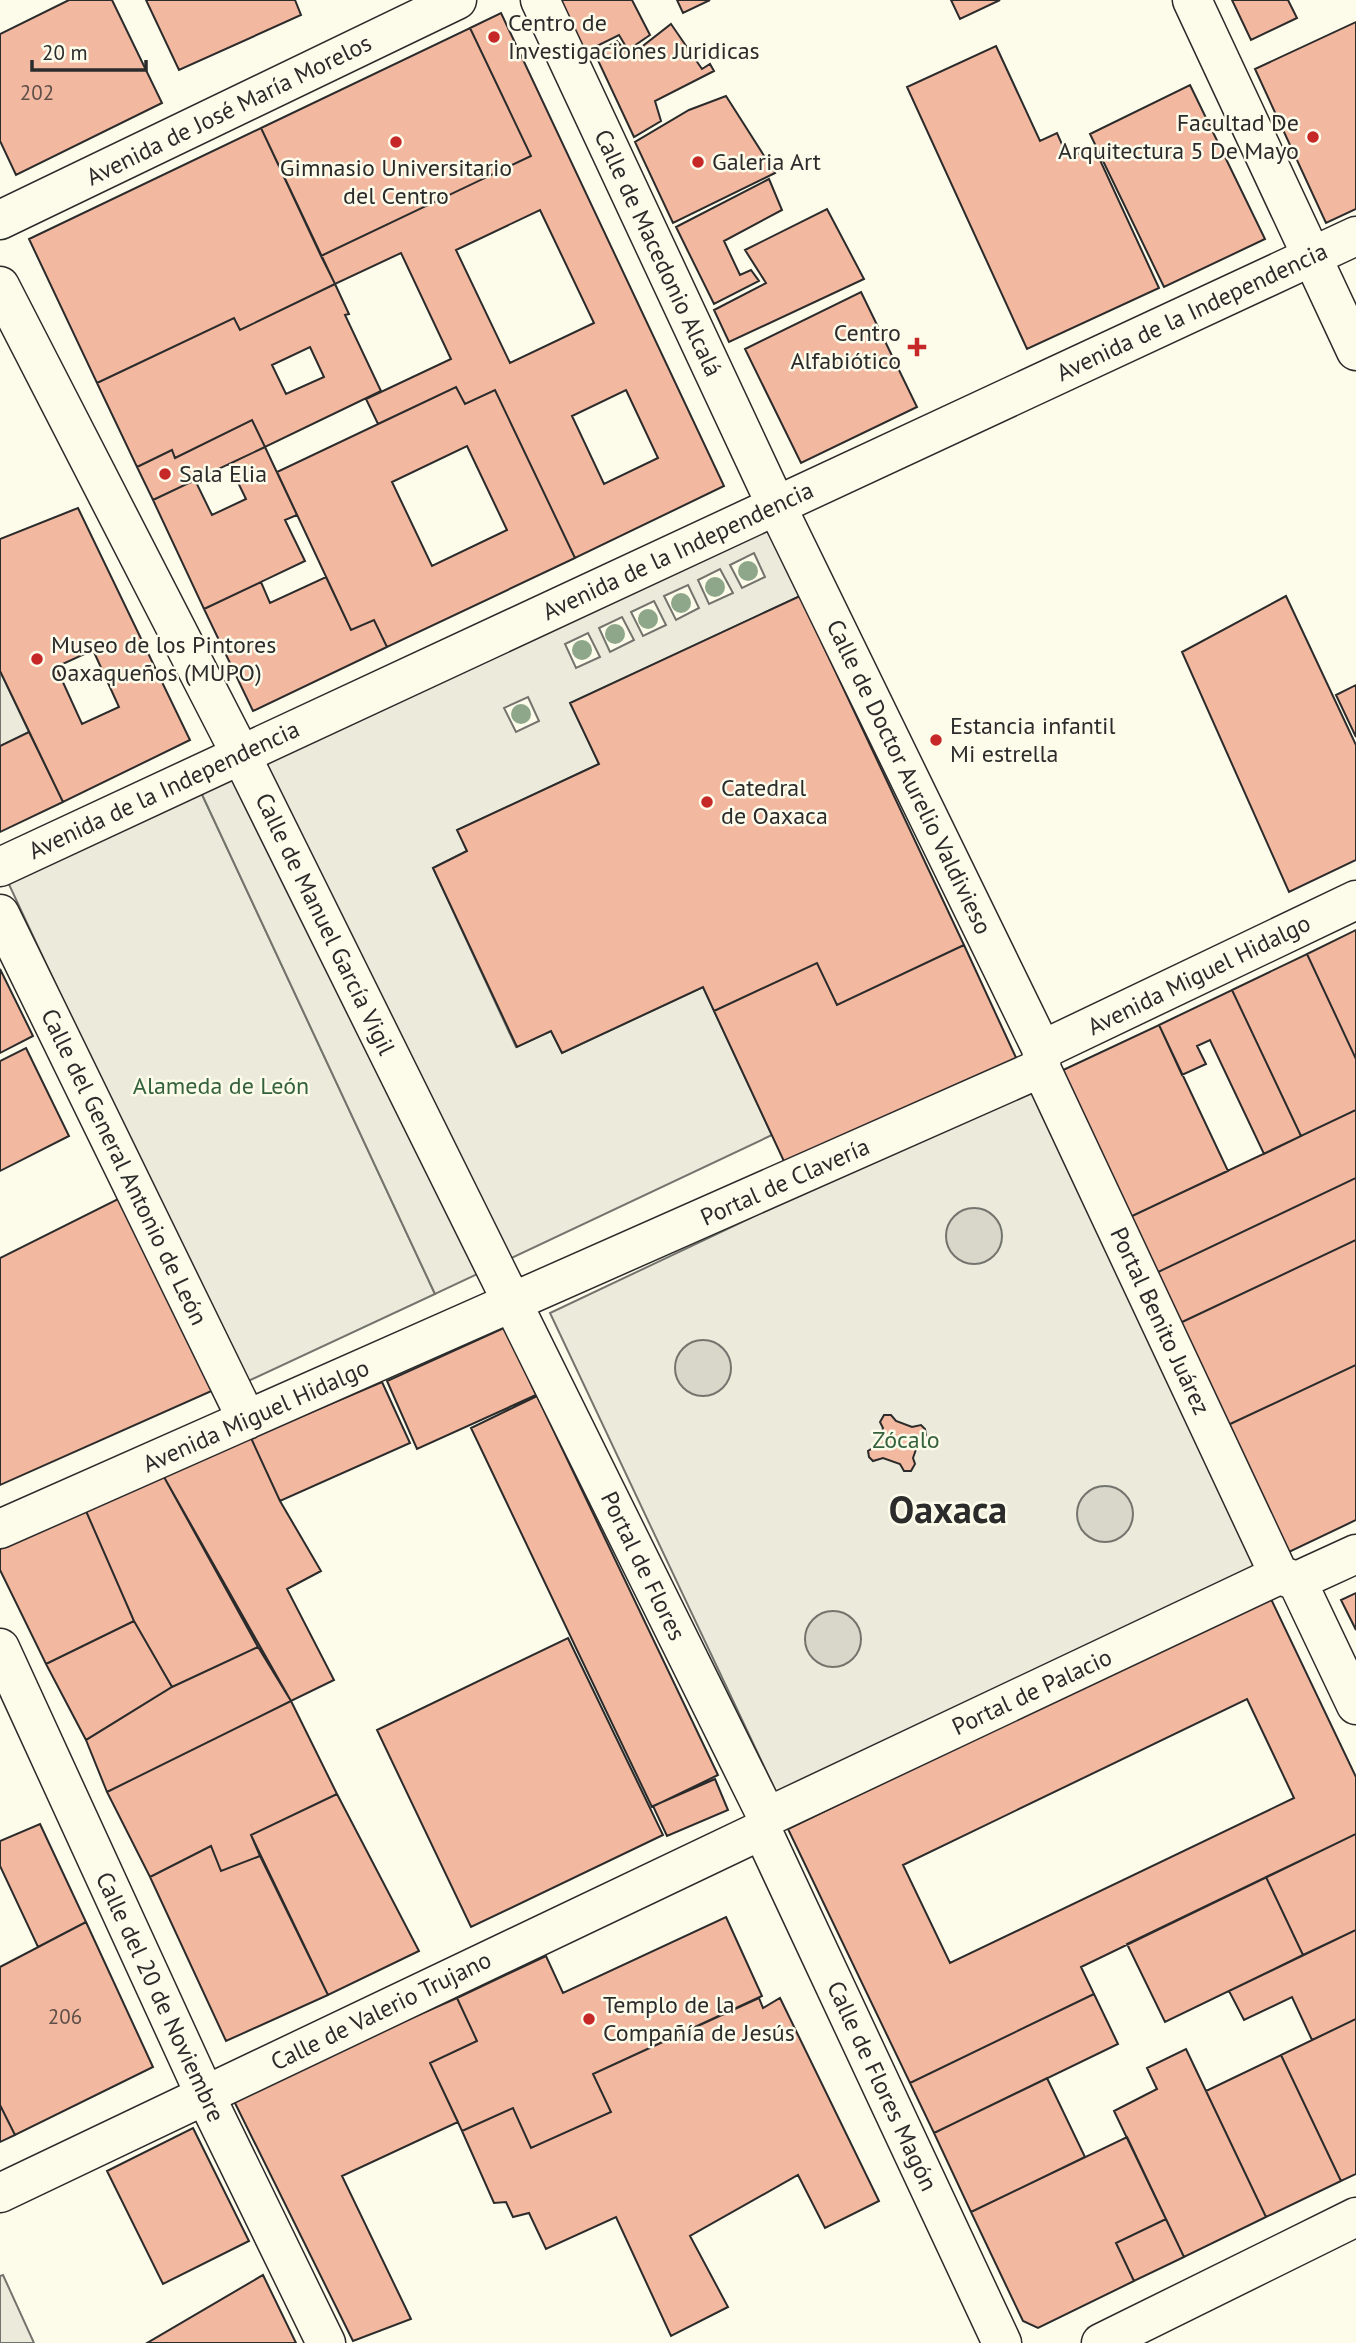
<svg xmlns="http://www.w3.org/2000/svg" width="1356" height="2343" font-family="'PT Sans',sans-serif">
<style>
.green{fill:#ecebdb;stroke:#74746e;stroke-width:2}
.parking{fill:#eceadb;stroke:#74746e;stroke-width:2;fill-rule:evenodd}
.water{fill:#d8d7c9;stroke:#74746e;stroke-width:2}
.building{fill:#f2b8a0;stroke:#2b2b2b;stroke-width:2;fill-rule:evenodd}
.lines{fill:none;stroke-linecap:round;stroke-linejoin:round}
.minor-casing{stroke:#2b2b2b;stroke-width:41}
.major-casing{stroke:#2b2b2b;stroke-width:41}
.minor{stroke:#fdfbea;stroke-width:38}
.major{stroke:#fdfbea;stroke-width:38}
.tree{fill:#8ea78a}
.poi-dot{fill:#c62828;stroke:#fdfbea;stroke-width:2.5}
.labels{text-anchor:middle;stroke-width:5;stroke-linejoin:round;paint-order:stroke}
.number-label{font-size:21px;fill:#5d4e48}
.poi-label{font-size:24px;fill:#2b2b2b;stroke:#fdfbea;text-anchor:start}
.street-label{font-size:24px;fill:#2b2b2b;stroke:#fdfbea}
.park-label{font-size:24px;fill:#34623c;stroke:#fdfbea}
.town-label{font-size:38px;font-weight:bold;fill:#2b2b2b;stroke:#fdfbea}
</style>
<rect width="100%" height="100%" fill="#fdfbea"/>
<path class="green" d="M 199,788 L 435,1294 L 242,1384 L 6,878 Z
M 1034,1084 L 1262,1567 L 778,1796 L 550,1313 Z"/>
<path class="parking" d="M 765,521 L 800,596 L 571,703 L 599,764 L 458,830 L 467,851 L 433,868 L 516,1047 L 551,1031 L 562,1053 L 703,987 L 772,1135 L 435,1294 L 199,788 ZM 754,553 L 765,577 L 742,588 L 730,565 ZM 720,569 L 733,593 L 709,604 L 698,580 ZM 688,585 L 699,608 L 676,620 L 664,596 ZM 654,601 L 666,625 L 643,636 L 631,612 ZM 622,617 L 634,640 L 610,652 L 599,628 ZM 588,633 L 600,657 L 576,668 L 565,644 ZM 528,697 L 539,721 L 516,732 L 504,708 Z
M 0,671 L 29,732 L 0,746 Z
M 3,2275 L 34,2343 L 0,2343 L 0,2276 Z"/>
<path class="water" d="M946 1236a28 28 0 1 1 56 0a28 28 0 1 1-56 0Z
M675 1368a28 28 0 1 1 56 0a28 28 0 1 1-56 0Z
M1077 1514a28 28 0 1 1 56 0a28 28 0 1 1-56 0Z
M805 1639a28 28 0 1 1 56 0a28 28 0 1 1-56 0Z"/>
<path class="building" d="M 69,0 L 112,0 L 162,103 L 16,175 L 0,141 L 0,34 Z
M 146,0 L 295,0 L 301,15 L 179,70 Z
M 561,0 L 632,0 L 650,35 L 628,50 L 619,35 L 585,52 Z
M 677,0 L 710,0 L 683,13 Z
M 951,0 L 1000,0 L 960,19 Z
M 1232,0 L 1288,0 L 1297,18 L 1251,40 Z
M 501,13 L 724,486 L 575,558 L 495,390 L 465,404 L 456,387 L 378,424 L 366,399 L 451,359 L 401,253 L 335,284 L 321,256 L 531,156 L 470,28 ZM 540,210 L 594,323 L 510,363 L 456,250 ZM 626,390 L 658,458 L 604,484 L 572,416 Z
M 1356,22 L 1356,209 L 1326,223 L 1255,69 Z
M 671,24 L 702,69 L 710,64 L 714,71 L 655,101 L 661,121 L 634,137 L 595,54 L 617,41 L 628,54 L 635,52 Z
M 470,28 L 531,156 L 321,256 L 261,128 Z
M 996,46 L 1040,141 L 1057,133 L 1068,158 L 1094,147 L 1159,288 L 1027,349 L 907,87 Z
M 1190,85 L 1265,239 L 1164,287 L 1090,134 Z
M 726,96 L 775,173 L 673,223 L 635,142 L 689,110 Z
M 261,128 L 335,284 L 240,330 L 234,318 L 97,383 L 29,239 Z
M 769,179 L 782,210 L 724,241 L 740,275 L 751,270 L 759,281 L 714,304 L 676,227 Z
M 827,209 L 864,279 L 729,342 L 714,310 L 766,283 L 745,250 Z
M 335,284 L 349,314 L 345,315 L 381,391 L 265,447 L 252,420 L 175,458 L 172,450 L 137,467 L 97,383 L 234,318 L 240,330 ZM 310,347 L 324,377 L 286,394 L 272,365 Z
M 861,292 L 917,407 L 801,463 L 745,349 Z
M 456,387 L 465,404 L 495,390 L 575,558 L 387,647 L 374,620 L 351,630 L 277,472 ZM 467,446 L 507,530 L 432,566 L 392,482 Z
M 252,420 L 265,447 L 153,500 L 137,467 L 172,450 L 175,458 Z
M 265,447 L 297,515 L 285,520 L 305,561 L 204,609 L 153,500 L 195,480 L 212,515 L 246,499 L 229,464 Z
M 78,508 L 190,740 L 63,802 L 0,671 L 0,539 ZM 93,650 L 119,707 L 82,724 L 56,667 Z
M 326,577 L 351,630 L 374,620 L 387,647 L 253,711 L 204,609 L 261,582 L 270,603 Z
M 800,596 L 964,945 L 837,1005 L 817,963 L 714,1011 L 703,987 L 562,1053 L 551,1031 L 517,1047 L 433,868 L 467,851 L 457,830 L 599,764 L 570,703 Z
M 1286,596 L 1356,745 L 1356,860 L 1289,892 L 1182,652 Z
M 1356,685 L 1356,737 L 1336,695 Z
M 29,732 L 63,802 L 0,832 L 0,746 Z
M 1356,930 L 1356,1059 L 1307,954 Z
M 964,945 L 1018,1062 L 788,1170 L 714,1011 L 817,963 L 837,1005 Z
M 1307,954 L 1356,1059 L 1356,1110 L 1301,1136 L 1232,990 Z
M 0,969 L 33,1036 L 0,1053 Z
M 1232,990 L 1301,1136 L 1264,1154 L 1210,1040 L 1197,1046 L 1206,1064 L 1182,1075 L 1159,1025 Z
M 1159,1025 L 1228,1171 L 1130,1217 L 1061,1071 Z
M 26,1048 L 69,1136 L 0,1171 L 0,1061 Z
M 1356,1110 L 1356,1178 L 1156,1273 L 1130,1217 Z
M 1356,1178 L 1356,1240 L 1180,1323 L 1156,1273 Z
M 122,1197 L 216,1389 L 0,1485 L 0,1258 Z
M 1356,1240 L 1356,1365 L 1228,1425 L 1180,1323 Z
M 506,1327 L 536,1395 L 417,1449 L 387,1381 Z
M 1356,1365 L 1356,1520 L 1289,1552 L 1228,1425 Z
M 382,1382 L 410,1443 L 280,1501 L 251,1438 Z
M 537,1396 L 718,1775 L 652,1807 L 471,1428 Z
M 884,1415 L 891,1415 L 896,1421 L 912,1427 L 921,1425 L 925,1429 L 926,1435 L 919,1441 L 913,1458 L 915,1464 L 911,1471 L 904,1471 L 900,1464 L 883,1458 L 873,1461 L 869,1457 L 868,1451 L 877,1445 L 883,1428 L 880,1422 Z
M 251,1438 L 280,1501 L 321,1571 L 287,1589 L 334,1680 L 291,1701 L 164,1477 Z
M 164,1477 L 258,1647 L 172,1687 L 134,1621 L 86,1511 Z
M 86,1511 L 134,1621 L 46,1664 L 0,1570 L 0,1549 Z
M 1356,1593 L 1356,1630 L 1341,1600 Z
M 1270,1597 L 1356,1777 L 1356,1834 L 1081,1967 L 1094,1994 L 910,2083 L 788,1829 ZM 1247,1699 L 1294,1798 L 950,1963 L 903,1865 Z
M 134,1621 L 172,1687 L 86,1740 L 46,1664 Z
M 568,1638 L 663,1835 L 471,1927 L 377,1730 Z
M 258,1647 L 291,1701 L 107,1792 L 86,1740 L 172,1687 Z
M 291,1701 L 337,1794 L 251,1835 L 260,1856 L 221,1871 L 211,1846 L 150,1877 L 107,1792 Z
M 715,1779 L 728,1810 L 667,1836 L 653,1806 Z
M 337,1794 L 419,1951 L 328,1995 L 251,1835 Z
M 40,1824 L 86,1922 L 38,1947 L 0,1866 L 0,1841 Z
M 1356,1834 L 1356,1930 L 1303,1955 L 1266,1877 Z
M 211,1846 L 221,1871 L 260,1856 L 328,1995 L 226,2041 L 150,1877 Z
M 1266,1877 L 1303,1955 L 1165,2022 L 1127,1944 Z
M 726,1917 L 762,1996 L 593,2074 L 611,2112 L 531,2148 L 513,2108 L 462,2131 L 430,2063 L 477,2041 L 457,1998 L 546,1956 L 563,1993 Z
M 86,1922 L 153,2067 L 15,2135 L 0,2105 L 0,1967 Z
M 1356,1930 L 1356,2019 L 1312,2040 L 1292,1997 L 1244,2020 L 1229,1991 Z
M 1094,1994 L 1118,2044 L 934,2133 L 910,2083 Z
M 457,1998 L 477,2041 L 430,2063 L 458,2122 L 342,2176 L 411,2319 L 353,2341 L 232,2097 Z
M 759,1998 L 763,2008 L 780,1998 L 879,2201 L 825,2228 L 798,2175 L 690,2236 L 728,2307 L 671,2336 L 616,2217 L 546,2249 L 529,2213 L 513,2217 L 506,2202 L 494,2203 L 462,2131 L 513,2108 L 531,2148 L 611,2112 L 593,2074 Z
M 1356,2019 L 1356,2174 L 1341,2181 L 1281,2055 Z
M 1186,2049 L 1266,2217 L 1184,2257 L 1114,2111 L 1157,2089 L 1147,2068 Z
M 1281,2055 L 1341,2181 L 1266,2217 L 1206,2091 Z
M 1047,2078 L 1085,2157 L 971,2212 L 934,2133 Z
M 0,2105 L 15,2135 L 0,2142 Z
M 193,2128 L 249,2241 L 163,2284 L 107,2171 Z
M 1127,2137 L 1166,2219 L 1116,2243 L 1134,2281 L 1038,2328 L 1023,2321 L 971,2212 Z
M 1166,2219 L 1184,2257 L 1134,2281 L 1116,2243 Z
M 263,2275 L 296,2343 L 147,2343 Z"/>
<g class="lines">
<g class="minor-casing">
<path id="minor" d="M 1192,0 L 1356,351
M 0,220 L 457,0
M 0,286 L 240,753 L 767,1817 L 762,1830
M 0,914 L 247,1420
M 1042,1050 L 1356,900
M 1041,1068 L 1279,1575
M 0,1529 L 1041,1068 L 1042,1050 L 776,505 L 540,0
M 1297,1581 L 1356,1705
M 1297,1581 L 1356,1554
M 0,1648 L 205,2095 L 326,2343
M 767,1817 L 1279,1575 L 1297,1581
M 762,1830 L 1002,2343
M 0,2193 L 762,1830
M 1101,2343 L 1356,2217"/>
</g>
<g class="major-casing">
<path id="major" d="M 0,867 L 1356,236"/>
</g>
<use href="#minor" class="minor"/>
<use href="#major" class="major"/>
</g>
<g class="tree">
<circle cx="748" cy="571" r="10"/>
<circle cx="715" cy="587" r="10"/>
<circle cx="681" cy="603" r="10"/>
<circle cx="648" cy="619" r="10"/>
<circle cx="615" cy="634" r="10"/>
<circle cx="582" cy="650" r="10"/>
<circle cx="521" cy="714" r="10"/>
</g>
<g class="poi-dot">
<circle cx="494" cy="37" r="7"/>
<circle cx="1313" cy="137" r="7"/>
<circle cx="396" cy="142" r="7"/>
<circle cx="698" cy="162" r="7"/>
<path d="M913.5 336.5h7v7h7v7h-7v7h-7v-7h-7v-7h7z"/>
<circle cx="165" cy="474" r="7"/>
<circle cx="37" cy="659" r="7"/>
<circle cx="936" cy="740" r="7"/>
<circle cx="707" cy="802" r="7"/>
<circle cx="589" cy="2019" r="7"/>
</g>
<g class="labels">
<g class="number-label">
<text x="37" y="100">202</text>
<text x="65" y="2024">206</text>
</g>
<g class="poi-label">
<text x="508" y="31">Centro de<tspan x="508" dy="28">Investigaciones Juridicas</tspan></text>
<text x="1299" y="131" text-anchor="end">Facultad De<tspan x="1299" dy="28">Arquitectura 5 De Mayo</tspan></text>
<text x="712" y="170">Galeria Art</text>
<text x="396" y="176" text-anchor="middle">Gimnasio Universitario<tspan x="396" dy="28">del Centro</tspan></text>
<text x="901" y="341" text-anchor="end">Centro<tspan x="901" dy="28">Alfabiótico</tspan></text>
<text x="179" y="482">Sala Elia</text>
<text x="51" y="653">Museo de los Pintores<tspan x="51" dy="28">Oaxaqueños (MUPO)</tspan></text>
<text x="950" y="734">Estancia infantil<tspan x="950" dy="28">Mi estrella</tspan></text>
<text x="721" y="796">Catedral<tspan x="721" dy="28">de Oaxaca</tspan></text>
<text x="603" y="2013">Templo de la<tspan x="603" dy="28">Compañía de Jesús</tspan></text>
</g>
<g class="street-label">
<text transform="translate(229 110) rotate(-26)" y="8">Avenida de José María Morelos</text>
<text transform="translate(658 253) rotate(65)" y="8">Calle de Macedonio Alcalá</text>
<text transform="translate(1192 312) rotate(-25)" y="8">Avenida de la Independencia</text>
<text transform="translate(678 551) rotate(-25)" y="8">Avenida de la Independencia</text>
<text transform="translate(909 777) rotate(64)" y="8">Calle de Doctor Aurelio Valdivieso</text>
<text transform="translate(164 790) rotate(-25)" y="8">Avenida de la Independencia</text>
<text transform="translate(325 924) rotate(64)" y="8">Calle de Manuel García Vigil</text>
<text transform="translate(1199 975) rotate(-26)" y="8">Avenida Miguel Hidalgo</text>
<text transform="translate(124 1167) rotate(64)" y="8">Calle del General Antonio de León</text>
<text transform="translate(785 1182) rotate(-24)" y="8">Portal de Clavería</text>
<text transform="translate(1160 1321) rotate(65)" y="8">Portal Benito Juárez</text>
<text transform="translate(256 1416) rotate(-24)" y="8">Avenida Miguel Hidalgo</text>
<text transform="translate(643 1566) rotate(64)" y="8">Portal de Flores</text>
<text transform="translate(1032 1692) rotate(-25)" y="8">Portal de Palacio</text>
<text transform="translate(160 1997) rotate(65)" y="8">Calle del 20 de Noviembre</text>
<text transform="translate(381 2011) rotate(-26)" y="8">Calle de Valerio Trujano</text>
<text transform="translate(882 2086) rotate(65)" y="8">Calle de Flores Magón</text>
</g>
<g class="park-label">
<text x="221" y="1094">Alameda de León</text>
<text x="906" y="1448">Zócalo</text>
</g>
<g class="town-label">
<text x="948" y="1523">Oaxaca</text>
</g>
</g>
<path d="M32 60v10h114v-10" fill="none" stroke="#2b2b2b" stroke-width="3.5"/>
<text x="42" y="60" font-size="21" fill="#2b2b2b" stroke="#fdfbea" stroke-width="5" paint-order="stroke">20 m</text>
</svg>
